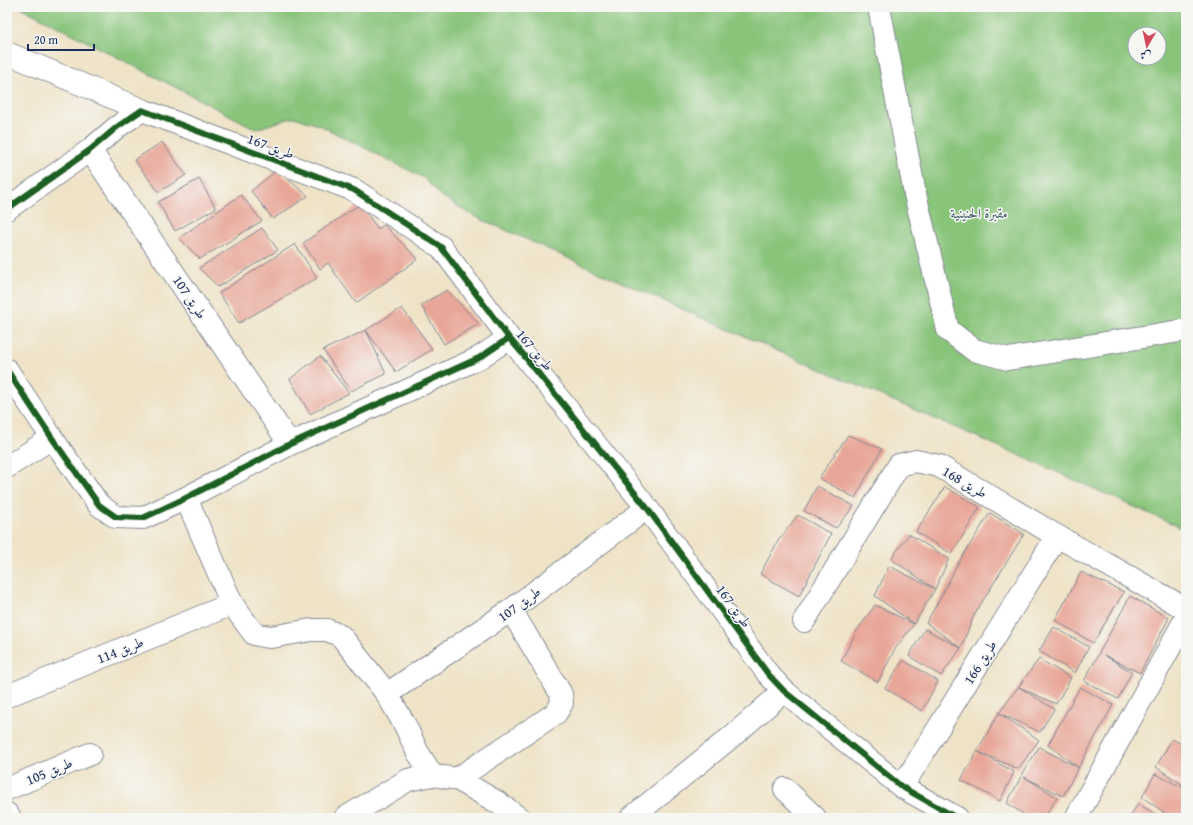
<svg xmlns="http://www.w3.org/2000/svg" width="1193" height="825" font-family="'Gentium Book Plus',Amiri,serif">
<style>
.green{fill:#88c47a;stroke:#527a6c;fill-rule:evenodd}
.building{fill:#e8a698}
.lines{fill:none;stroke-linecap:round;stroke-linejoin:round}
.minor-casing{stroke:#858992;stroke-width:24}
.major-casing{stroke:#858992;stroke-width:24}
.minor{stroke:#fff;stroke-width:22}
.major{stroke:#fff;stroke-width:22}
.cycleway-casing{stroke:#f6f6f2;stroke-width:8}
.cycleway{stroke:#1b5e20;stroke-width:6}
.labels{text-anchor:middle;stroke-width:3;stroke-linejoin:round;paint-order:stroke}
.street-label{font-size:14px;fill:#1b2f5e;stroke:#f6f6f2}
.park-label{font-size:14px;fill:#3c5c66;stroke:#f6f6f2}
</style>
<rect width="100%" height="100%" fill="#f6f6f2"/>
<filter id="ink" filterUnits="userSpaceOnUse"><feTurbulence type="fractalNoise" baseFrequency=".025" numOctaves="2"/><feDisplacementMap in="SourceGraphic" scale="8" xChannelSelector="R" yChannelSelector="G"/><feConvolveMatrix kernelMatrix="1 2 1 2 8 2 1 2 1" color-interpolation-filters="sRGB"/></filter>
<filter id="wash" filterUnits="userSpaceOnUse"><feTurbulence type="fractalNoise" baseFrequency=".012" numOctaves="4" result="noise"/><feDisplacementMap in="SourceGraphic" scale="16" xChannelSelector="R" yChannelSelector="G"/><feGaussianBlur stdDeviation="0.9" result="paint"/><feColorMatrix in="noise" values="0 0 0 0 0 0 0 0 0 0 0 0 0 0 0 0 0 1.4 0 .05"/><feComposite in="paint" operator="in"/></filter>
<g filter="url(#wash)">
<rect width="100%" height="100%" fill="#efe3c7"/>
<path class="green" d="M 20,7 L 1186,7 L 1186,530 L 1023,457 L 702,318 L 474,216 L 441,196 L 424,178 L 321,126 L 294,117 L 256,129 ZM 1135,34 L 1159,34 L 1159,58 L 1135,58 Z"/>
<g id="blocks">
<path class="building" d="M 162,142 L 186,175 L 159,192 L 134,160 Z
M 277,170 L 308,196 L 273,219 L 251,191 Z
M 199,179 L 216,208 L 175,231 L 158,202 Z
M 241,195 L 262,221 L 200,259 L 179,238 Z
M 360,204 L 378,229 L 384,225 L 418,259 L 356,303 L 328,263 L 320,269 L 303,243 Z
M 262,228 L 278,250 L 218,287 L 199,268 Z
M 295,244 L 317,278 L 239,323 L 219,293 Z
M 447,290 L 479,324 L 444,344 L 421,305 Z
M 402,308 L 432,349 L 396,372 L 366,330 L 386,374 L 351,391 L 323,350 L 366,330 Z
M 320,356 L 349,393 L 310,414 L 290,379 Z
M 848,435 L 882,449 L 855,498 L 819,478 Z
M 817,486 L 854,506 L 836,528 L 804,511 Z
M 945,487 L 980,507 L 952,554 L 916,532 Z
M 990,513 L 1024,534 L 974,615 L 961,648 L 941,676 L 909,656 L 925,629 L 961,648 L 926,623 L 943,593 L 957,565 Z
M 798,515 L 831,534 L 799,596 L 760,574 L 778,541 Z
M 909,534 L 949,559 L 935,589 L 914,624 L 875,596 L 889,566 L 935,589 L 891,559 Z
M 1081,572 L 1124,592 L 1093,643 L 1055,620 Z
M 1130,596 L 1169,618 L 1140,673 L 1104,655 L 1132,672 L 1118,699 L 1084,681 Z
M 875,605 L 914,624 L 895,649 L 878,682 L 841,661 L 858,629 Z
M 1054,627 L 1089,647 L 1075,673 L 1039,651 Z
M 1039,659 L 1071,678 L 1056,704 L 1019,687 L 1054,709 L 1040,732 L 999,713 Z
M 903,660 L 938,681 L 922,711 L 885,688 Z
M 1080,687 L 1113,705 L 1063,796 L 1024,777 L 1057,797 L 1044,818 L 1029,818 L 1007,803 L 1022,775 L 1039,747 L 1079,768 L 1048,745 Z
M 999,713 L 1039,740 L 1018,769 L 977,751 Z
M 1186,726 L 1186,741 L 1180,737 Z
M 1172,739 L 1186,746 L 1186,787 L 1156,767 Z
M 977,751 L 1014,772 L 1000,801 L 961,780 Z
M 1155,774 L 1186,789 L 1186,813 L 1183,818 L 1172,818 L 1142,797 Z
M 1138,804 L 1163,818 L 1129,818 Z"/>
</g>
</g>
<g filter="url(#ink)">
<use href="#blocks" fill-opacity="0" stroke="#858992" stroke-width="1"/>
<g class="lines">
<g class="minor-casing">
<path id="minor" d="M 879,7 L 915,194 L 948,330 L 974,350 L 1008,359 L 1186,330
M 7,53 L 142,110
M 90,150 L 290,444
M 7,209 L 90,150 L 117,127 L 142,110 L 237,146 L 354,190 L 441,247 L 509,338 L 522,353 L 647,508 L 768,674 L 784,691 L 902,787 L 957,818
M 7,370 L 52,438 L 99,505 L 116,517 L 143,518 L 186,498 L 290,444 L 479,358 L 509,338
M 7,467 L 52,438
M 186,498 L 232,604 L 254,634 L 263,636 L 271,637 L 311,630 L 327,630 L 341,636 L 387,694 L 406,727 L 417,751 L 432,775
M 804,621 L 899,465 L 916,461 L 939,466 L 1057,536 L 1186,609
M 387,694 L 511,610 L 647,508
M 7,696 L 232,604
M 457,779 L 556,713 L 562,703 L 561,694 L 511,610
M 902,787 L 1057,536
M 7,789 L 90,754
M 785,789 L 815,818
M 345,818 L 408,780 L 432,775 L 457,779 L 497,802 L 519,818
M 631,818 L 736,733 L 784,691
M 1076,818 L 1186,618"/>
</g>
<g class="major-casing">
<path id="major" d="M 7,814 L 10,818"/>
</g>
<use href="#minor" class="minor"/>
<use href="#major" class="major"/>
<g class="cycleway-casing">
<path id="cycleway" d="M 7,209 L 90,150 L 117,127 L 142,110 L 237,146 L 354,190 L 441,247 L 509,338 L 522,353 L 647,508 L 768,674 L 784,691 L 902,787 L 957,818
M 7,370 L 52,438 L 99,505 L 116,517 L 143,518 L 186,498 L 290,444 L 479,358 L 509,338"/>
</g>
<use href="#cycleway" class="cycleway"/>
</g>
</g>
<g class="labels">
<g class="street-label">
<text transform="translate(271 146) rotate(20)" y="5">طريق 167</text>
<text transform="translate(190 297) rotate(56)" y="5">طريق 107</text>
<text transform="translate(535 350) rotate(50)" y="5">طريق 167</text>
<text transform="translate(965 482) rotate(30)" y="5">طريق 168</text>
<text transform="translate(519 604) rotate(-36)" y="5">طريق 107</text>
<text transform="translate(734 606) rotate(54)" y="5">طريق 167</text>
<text transform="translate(120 650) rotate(-22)" y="5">طريق 114</text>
<text transform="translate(980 662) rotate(-58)" y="5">طريق 166</text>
<text transform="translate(49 771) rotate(-23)" y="5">طريق 105</text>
</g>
<g class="park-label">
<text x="979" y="218">مقبرة الحنينية</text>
</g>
</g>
<rect width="1193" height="825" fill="none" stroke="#f6f6f2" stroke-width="24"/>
<g transform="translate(1147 46) rotate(189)"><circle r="19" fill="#f6f6f2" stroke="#9ea6b7"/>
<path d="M0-3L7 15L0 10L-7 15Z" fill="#d1495b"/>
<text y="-6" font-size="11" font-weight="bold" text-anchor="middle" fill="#1b2f5e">ش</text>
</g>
<path d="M28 44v6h66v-6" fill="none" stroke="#1b2f5e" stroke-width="2"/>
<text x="34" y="44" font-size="12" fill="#1b2f5e" stroke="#f6f6f2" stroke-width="3" paint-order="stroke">20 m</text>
</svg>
